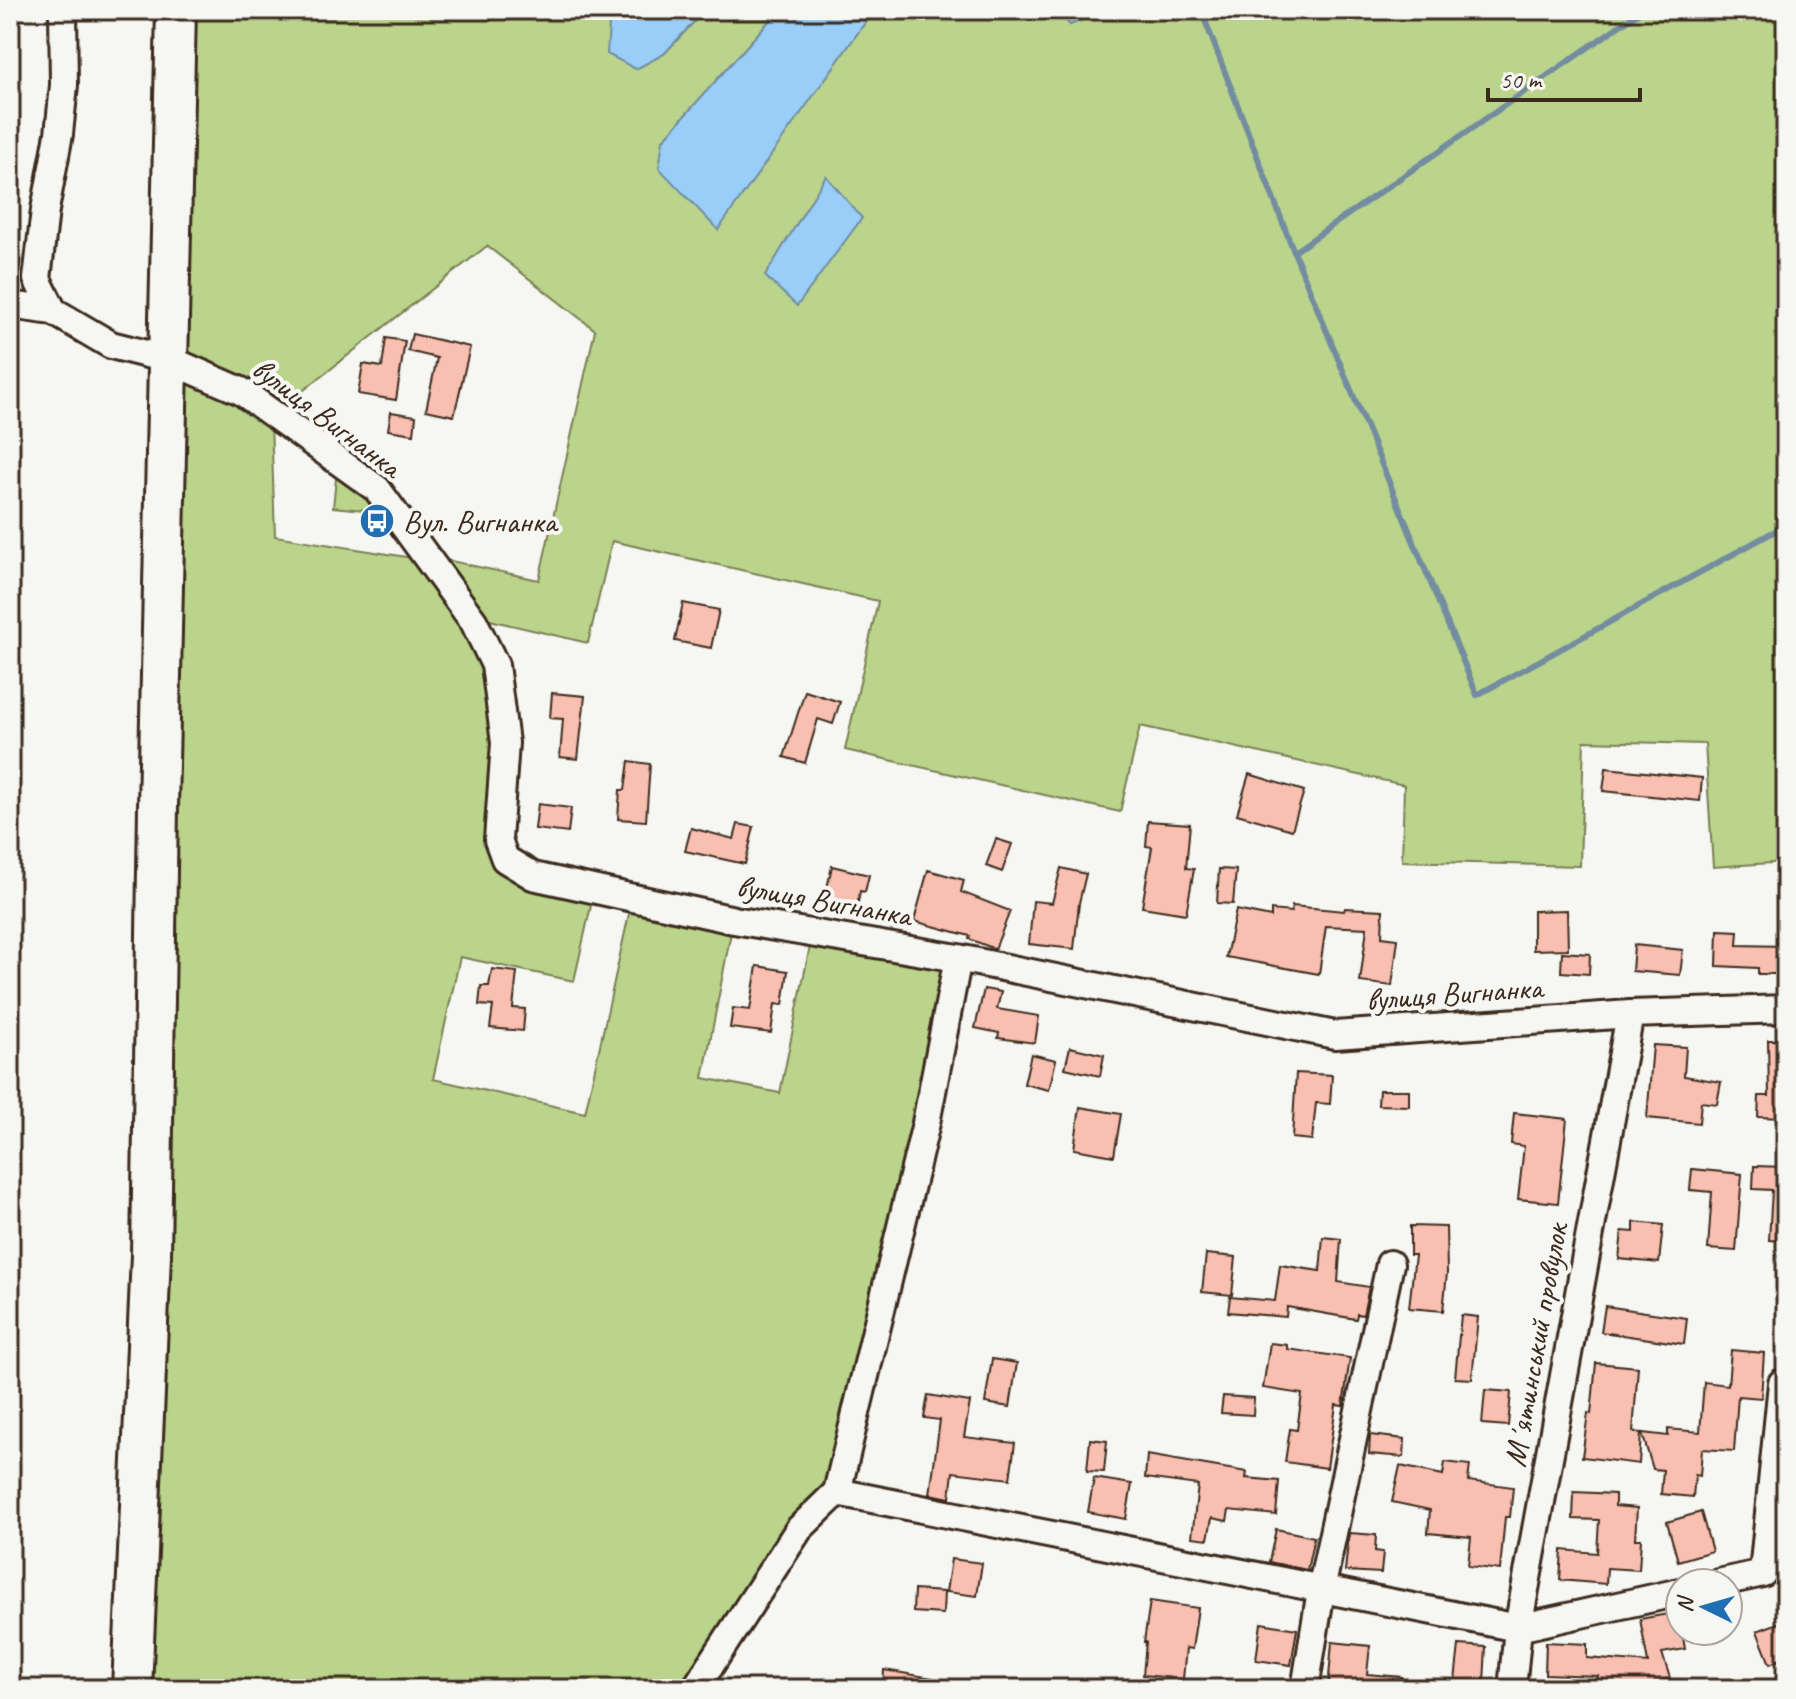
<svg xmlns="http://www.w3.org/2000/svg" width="1796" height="1699" font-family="Caveat,sans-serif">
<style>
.green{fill:#bad48b;stroke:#7a7f54;stroke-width:2}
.water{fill:#98cef7;stroke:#738ca0;stroke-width:2}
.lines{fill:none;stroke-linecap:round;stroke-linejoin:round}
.stream{stroke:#738ca0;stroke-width:6}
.building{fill:#f9bfb0;stroke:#3b2a1e;stroke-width:2}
.minor-casing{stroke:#3b2a1e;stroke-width:32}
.highway-casing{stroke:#3b2a1e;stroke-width:44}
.minor{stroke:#f6f6f2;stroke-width:26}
.highway{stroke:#f6f6f2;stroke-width:38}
.labels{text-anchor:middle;stroke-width:8;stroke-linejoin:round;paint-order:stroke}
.street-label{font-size:32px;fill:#3b2a1e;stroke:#f6f6f2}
.poi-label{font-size:32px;fill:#3b2a1e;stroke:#f6f6f2;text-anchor:start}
</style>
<rect width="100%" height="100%" fill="#f6f6f2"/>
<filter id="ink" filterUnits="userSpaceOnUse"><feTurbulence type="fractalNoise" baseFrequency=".0125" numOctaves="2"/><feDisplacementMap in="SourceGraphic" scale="16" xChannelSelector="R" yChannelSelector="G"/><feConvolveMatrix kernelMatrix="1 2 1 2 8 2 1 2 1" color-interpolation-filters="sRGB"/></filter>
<g filter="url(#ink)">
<path class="green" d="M 194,10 L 625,10 L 609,24 L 664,54 L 705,10 L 779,10 L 663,140 L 718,229 L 874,10 L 1057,10 L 1070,25 L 1105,10 L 1786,10 L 1786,862 L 1713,867 L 1705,744 L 1584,741 L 1580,866 L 1402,861 L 1404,785 L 1140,726 L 1120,812 L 845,750 L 878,601 L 612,541 L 588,643 L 481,618 L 437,558 L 539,580 L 595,330 L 487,246 L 281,408 L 187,358 Z
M 187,376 L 271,421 L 275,536 L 419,559 L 487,667 L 497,743 L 490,841 L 593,897 L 574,981 L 460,957 L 433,1079 L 585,1113 L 631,905 L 732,927 L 703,1078 L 780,1093 L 811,941 L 949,965 L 830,1488 L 687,1689 L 149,1689 Z
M 337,469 L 385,512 L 333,507 Z"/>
<path class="water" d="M 625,10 L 705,10 L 664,54 L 636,69 L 607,54 L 609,24 Z
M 779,10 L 874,10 L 718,230 L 659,168 L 663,140 Z
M 1057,10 L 1105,10 L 1070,25 Z
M 826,176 L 862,218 L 797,306 L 765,276 Z"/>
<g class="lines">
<path class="stream" d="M 1201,10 L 1294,252 L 1477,695 L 1786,525
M 1294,252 L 1642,10"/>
</g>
<path class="building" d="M 412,334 L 470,347 L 454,416 L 426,410 L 437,358 L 408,351 Z
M 386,338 L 405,341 L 396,400 L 358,394 L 363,364 L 382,367 Z
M 391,412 L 416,416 L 414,434 L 388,430 Z
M 683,603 L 719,610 L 711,648 L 675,641 Z
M 805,691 L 840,702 L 833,724 L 818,719 L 805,763 L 784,757 Z
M 552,693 L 585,696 L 578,759 L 560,757 L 563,719 L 550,718 Z
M 629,761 L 650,764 L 646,821 L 618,819 L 620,790 L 625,790 Z
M 1606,768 L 1702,778 L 1700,801 L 1603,791 Z
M 1249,774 L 1304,791 L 1292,830 L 1237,814 Z
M 538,804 L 571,808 L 568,833 L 535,829 Z
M 1148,821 L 1190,824 L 1186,868 L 1194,869 L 1186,914 L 1142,907 L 1152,847 L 1146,846 Z
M 738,824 L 754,827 L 745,864 L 685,851 L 691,828 L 734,839 Z
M 996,839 L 1012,844 L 1002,872 L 986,866 Z
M 832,866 L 869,875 L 865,892 L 860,891 L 857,908 L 824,901 Z
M 1061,868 L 1086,874 L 1079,903 L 1074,949 L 1029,944 L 1033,901 L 1052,903 Z
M 1219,869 L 1236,870 L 1233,904 L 1217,903 Z
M 928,870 L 964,880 L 961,892 L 1010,911 L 995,949 L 969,939 L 970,936 L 914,921 Z
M 1292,906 L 1344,911 L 1345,908 L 1383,910 L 1382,937 L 1398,939 L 1392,986 L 1360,982 L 1367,928 L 1326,926 L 1319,974 L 1226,957 L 1236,910 L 1271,917 L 1271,910 L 1291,912 Z
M 1567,910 L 1568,949 L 1533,950 L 1533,911 Z
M 1718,930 L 1738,931 L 1737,945 L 1786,946 L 1786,974 L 1758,974 L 1758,968 L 1717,966 Z
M 1634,945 L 1683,950 L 1680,975 L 1632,971 Z
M 1562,952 L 1590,954 L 1589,974 L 1561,972 Z
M 757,966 L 788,971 L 783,1005 L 775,1004 L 771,1033 L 730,1028 L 733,1008 L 750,1010 Z
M 492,969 L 517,972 L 513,1008 L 525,1009 L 523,1031 L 490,1028 L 493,1006 L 479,1005 L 481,986 L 489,986 Z
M 984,989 L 1001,992 L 997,1009 L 1039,1016 L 1035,1043 L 998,1038 L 999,1033 L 975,1028 Z
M 1768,1040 L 1786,1040 L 1786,1118 L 1758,1117 L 1759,1096 L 1769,1096 Z
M 1653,1045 L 1686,1047 L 1684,1076 L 1721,1082 L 1717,1104 L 1701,1102 L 1699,1123 L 1647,1118 Z
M 1070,1047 L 1104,1055 L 1100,1076 L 1065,1068 Z
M 1031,1054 L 1056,1060 L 1049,1090 L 1024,1084 Z
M 1296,1073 L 1332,1075 L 1330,1104 L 1316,1103 L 1312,1140 L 1292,1138 Z
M 1379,1090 L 1409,1090 L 1409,1106 L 1378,1105 Z
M 1080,1107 L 1121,1114 L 1114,1156 L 1074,1149 Z
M 1514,1113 L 1567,1119 L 1558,1203 L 1518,1199 L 1524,1146 L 1511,1144 Z
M 1754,1166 L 1786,1167 L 1786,1241 L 1769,1240 L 1772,1190 L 1753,1189 Z
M 1692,1169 L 1742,1174 L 1736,1251 L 1708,1249 L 1712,1192 L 1690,1190 Z
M 1634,1222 L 1663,1225 L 1659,1263 L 1619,1259 L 1622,1231 L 1634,1232 Z
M 1410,1226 L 1446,1227 L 1447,1273 L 1443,1311 L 1409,1308 L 1415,1255 L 1410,1255 Z
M 1323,1237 L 1341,1239 L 1338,1282 L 1369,1287 L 1363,1315 L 1357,1314 L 1356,1319 L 1287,1307 L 1286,1317 L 1228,1312 L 1230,1297 L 1275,1301 L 1280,1265 L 1320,1271 Z
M 1206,1254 L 1236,1257 L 1232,1295 L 1202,1292 Z
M 1605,1306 L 1687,1318 L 1684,1344 L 1601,1332 Z
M 1461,1315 L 1478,1317 L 1472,1379 L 1455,1378 Z
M 1270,1343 L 1287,1345 L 1287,1349 L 1350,1358 L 1343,1406 L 1336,1405 L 1327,1468 L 1285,1462 L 1290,1429 L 1297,1430 L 1302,1394 L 1263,1388 Z
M 1731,1350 L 1764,1353 L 1761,1398 L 1738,1396 L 1734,1451 L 1702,1449 L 1700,1476 L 1695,1475 L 1693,1497 L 1661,1494 L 1663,1470 L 1653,1469 L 1642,1433 L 1668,1436 L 1668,1429 L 1700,1432 L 1704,1382 L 1728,1385 Z
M 992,1359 L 1017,1363 L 1010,1407 L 985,1403 Z
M 1596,1363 L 1638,1367 L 1633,1432 L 1641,1433 L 1639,1464 L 1582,1457 L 1588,1413 L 1591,1414 Z
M 1485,1390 L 1511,1392 L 1508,1426 L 1482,1424 Z
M 928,1395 L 970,1402 L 964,1437 L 1015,1443 L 1010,1479 L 953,1472 L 950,1498 L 930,1494 L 940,1420 L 924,1418 Z
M 1223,1396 L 1254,1398 L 1253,1415 L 1221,1413 Z
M 1370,1435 L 1405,1439 L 1404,1457 L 1369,1454 Z
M 1090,1439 L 1107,1441 L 1104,1472 L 1087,1471 Z
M 1147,1455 L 1247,1472 L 1246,1478 L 1279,1481 L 1276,1515 L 1229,1510 L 1227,1521 L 1212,1518 L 1208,1539 L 1192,1537 L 1198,1485 L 1145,1478 Z
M 1445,1462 L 1470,1465 L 1468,1481 L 1513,1487 L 1510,1517 L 1505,1517 L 1500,1570 L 1468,1566 L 1471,1537 L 1428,1533 L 1430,1510 L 1392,1502 L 1400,1466 L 1443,1475 Z
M 1094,1478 L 1132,1484 L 1126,1519 L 1088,1512 Z
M 1574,1492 L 1615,1494 L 1615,1506 L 1637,1508 L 1635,1539 L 1641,1539 L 1639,1570 L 1607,1568 L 1606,1584 L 1560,1580 L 1562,1550 L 1597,1553 L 1599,1520 L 1573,1519 Z
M 1701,1512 L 1712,1551 L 1678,1561 L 1667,1522 Z
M 1276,1529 L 1314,1537 L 1307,1570 L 1269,1562 Z
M 1349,1533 L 1376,1535 L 1375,1551 L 1383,1552 L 1381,1573 L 1345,1571 Z
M 951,1559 L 982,1563 L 977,1596 L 946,1592 Z
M 914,1590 L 944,1592 L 943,1614 L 913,1612 Z
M 1150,1601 L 1198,1608 L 1192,1649 L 1186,1648 L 1183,1679 L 1143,1675 L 1146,1642 L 1144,1642 Z
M 1679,1612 L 1680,1631 L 1682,1631 L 1685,1649 L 1662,1653 L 1670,1678 L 1636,1689 L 1612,1689 L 1596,1687 L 1598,1676 L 1545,1674 L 1546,1642 L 1587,1644 L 1587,1658 L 1648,1663 L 1640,1619 Z
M 1786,1620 L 1786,1657 L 1770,1664 L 1757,1631 Z
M 1261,1623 L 1297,1629 L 1291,1665 L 1256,1660 Z
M 1332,1642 L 1370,1646 L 1367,1674 L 1402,1677 L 1401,1689 L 1328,1689 Z
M 1459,1645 L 1486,1647 L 1484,1683 L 1455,1681 Z
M 884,1670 L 945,1680 L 945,1689 L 883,1689 Z"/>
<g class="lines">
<g class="minor-casing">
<path id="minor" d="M 10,305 L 53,311 L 111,345 L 170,360 L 241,391 L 377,489 L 474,622 L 495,665 L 505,743 L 498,840 L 505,859 L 533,876 L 734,920 L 958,958 L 1335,1035 L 1630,1014 L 1786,1009
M 53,311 L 37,279 L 45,210 L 59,134 L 64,85 L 63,10
M 837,1492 L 1518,1628 L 1680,1592
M 1718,1583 L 1763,1573 L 1782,1383
M 695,1689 L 799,1529 L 837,1492 L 926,1123 L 958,958
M 1305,1689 L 1321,1590 L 1390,1264
M 1512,1689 L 1518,1628 L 1630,1014"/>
</g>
<g class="highway-casing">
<path id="highway" d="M 132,1689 L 151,1255 L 158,807 L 176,10"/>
</g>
<use href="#minor" class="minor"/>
<use href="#highway" class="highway"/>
</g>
</g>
<defs>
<g id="bus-disc" transform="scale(1.8)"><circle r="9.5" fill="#1f6fb2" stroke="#f6f6f2"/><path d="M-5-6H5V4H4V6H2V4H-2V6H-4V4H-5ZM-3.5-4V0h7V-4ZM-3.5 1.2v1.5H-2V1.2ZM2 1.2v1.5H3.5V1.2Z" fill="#fff"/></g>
</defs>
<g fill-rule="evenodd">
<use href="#bus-disc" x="377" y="521"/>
</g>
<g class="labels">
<g class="street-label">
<text transform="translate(327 417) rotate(37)" y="11">вулиця Вигнанка</text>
<text transform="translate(824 900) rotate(10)" y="11">вулиця Вигнанка</text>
<text transform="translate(1454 993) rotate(-4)" y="11">вулиця Вигнанка</text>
<text transform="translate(1535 1345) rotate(-80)" y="11">Мʼятинський провулок</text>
</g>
<g class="poi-label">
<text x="403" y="532">Вул. Вигнанка</text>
</g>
</g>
<rect width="1796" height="1699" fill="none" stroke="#f6f6f2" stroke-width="40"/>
<rect x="20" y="20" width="1756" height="1659" fill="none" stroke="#3b2a1e" stroke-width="3" filter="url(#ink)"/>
<g transform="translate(1704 1607) rotate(275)"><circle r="38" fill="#f6f6f2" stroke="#aba49d" stroke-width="2"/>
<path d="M0-6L14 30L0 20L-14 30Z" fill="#1f6fb2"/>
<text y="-12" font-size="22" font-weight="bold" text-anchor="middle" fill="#3b2a1e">N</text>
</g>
<path d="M1488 88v12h152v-12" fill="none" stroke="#3b2a1e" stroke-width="4"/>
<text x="1500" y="88" font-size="24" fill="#3b2a1e" stroke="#f6f6f2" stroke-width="6" paint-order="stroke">50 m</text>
</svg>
